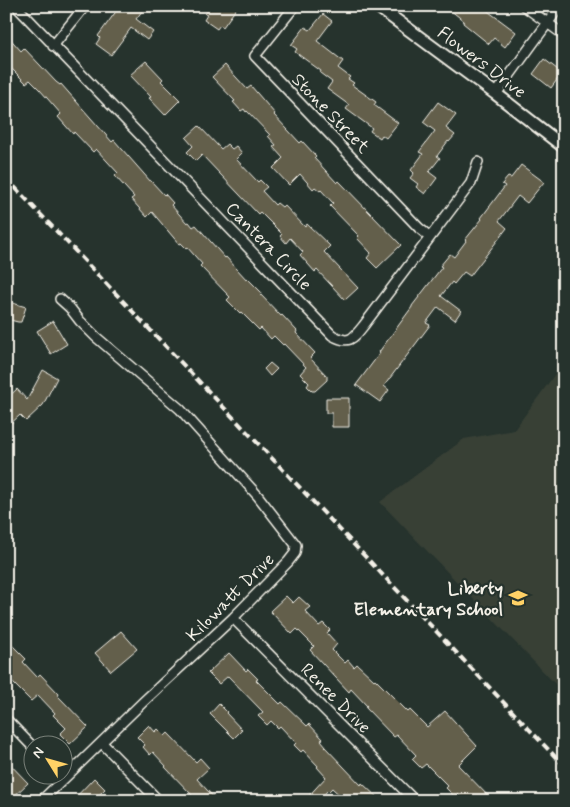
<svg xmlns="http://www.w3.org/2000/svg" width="570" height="807" font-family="Mynerve,sans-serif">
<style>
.built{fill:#384036}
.building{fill:#635f4c;stroke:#f4f1e8}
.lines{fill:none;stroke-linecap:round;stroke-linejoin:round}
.minor-casing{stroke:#f4f1e8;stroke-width:12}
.tertiary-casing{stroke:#f4f1e8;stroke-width:15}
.minor{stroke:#26332d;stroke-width:9}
.tertiary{stroke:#26332d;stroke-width:11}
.rail{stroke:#f4f1e8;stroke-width:4;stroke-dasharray:8 4;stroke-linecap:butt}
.labels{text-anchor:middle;stroke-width:4.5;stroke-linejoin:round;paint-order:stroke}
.street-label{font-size:18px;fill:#f4f1e8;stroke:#26332d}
.poi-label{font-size:18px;font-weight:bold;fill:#f4f1e8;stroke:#26332d;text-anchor:end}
</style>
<rect width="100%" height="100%" fill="#26332d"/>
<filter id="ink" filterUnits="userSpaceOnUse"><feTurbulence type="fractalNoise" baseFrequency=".02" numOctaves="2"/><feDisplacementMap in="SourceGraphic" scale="10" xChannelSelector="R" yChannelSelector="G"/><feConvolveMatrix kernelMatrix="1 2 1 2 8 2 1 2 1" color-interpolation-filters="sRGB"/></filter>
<g filter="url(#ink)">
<path class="built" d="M 564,362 L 564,693 L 380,502 L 464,439 L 514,430 Z"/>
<path class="building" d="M 120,6 L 146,6 L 136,19 L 153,32 L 147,40 L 131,28 L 111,55 L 96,44 L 100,38 L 98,36 Z
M 211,6 L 238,6 L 223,27 L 220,25 L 217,29 L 204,20 L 207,15 L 205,14 Z
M 445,6 L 481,6 L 516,32 L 505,47 L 494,38 L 489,44 L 463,23 L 464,21 Z
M 323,14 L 332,21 L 317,41 L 343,61 L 338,68 L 350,77 L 348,79 L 354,83 L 352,85 L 376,102 L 374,105 L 398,123 L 386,138 L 382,135 L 380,138 L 370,131 L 372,128 L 346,109 L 349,105 L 327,89 L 332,82 L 320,73 L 321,71 L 295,52 L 297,49 L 291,45 L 305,27 L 310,30 Z
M 6,34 L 21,51 L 24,48 L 56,82 L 60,85 L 61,84 L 112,142 L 114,140 L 151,182 L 151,181 L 164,195 L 165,194 L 173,203 L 171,205 L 187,223 L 189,222 L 193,227 L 196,225 L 225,258 L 226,257 L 247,280 L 248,279 L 261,292 L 260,294 L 281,316 L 282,315 L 297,331 L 296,333 L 315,353 L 310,358 L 327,376 L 327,380 L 315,391 L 312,391 L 307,386 L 309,383 L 300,374 L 306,367 L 284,344 L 283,345 L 274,336 L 271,339 L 261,328 L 259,330 L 241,312 L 240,313 L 227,300 L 230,297 L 200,266 L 202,264 L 187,247 L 186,248 L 181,243 L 179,244 L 152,212 L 147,217 L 131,199 L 134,197 L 115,176 L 118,173 L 96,149 L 93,152 L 74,132 L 73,134 L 58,117 L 61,114 L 40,90 L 30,80 L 26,83 L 6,63 Z
M 544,59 L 562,73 L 551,88 L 533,74 Z
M 146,61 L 163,79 L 161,81 L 180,100 L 165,115 L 149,98 L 151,97 L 130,75 Z
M 225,65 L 247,89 L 251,86 L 275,114 L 274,115 L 300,143 L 302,141 L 316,156 L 314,158 L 337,183 L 339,181 L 401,245 L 377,268 L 367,258 L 371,253 L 357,238 L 359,236 L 330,206 L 333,203 L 321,190 L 320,191 L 315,187 L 313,189 L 300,174 L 289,185 L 273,168 L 283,158 L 273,147 L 276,145 L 268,136 L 270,135 L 247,111 L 246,112 L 244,109 L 241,111 L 233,102 L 235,101 L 212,77 Z
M 438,102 L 456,115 L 446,128 L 455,135 L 449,142 L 448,141 L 437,156 L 440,158 L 429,172 L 437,178 L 425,194 L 416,187 L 418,184 L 410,178 L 414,173 L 411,170 L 423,154 L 419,152 L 435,131 L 423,122 Z
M 199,126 L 221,149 L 227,144 L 232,149 L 236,146 L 242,153 L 236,159 L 258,182 L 260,180 L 267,187 L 262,191 L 275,205 L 277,203 L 282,207 L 284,205 L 305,227 L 307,224 L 330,246 L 324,252 L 358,288 L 345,300 L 317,270 L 315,272 L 300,255 L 303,252 L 290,238 L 286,243 L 280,236 L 282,234 L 260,212 L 258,214 L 202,155 L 196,161 L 187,152 L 193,146 L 186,138 Z
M 521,165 L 544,182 L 527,203 L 518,196 L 499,221 L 507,228 L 470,276 L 464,272 L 454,284 L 452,282 L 441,296 L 461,311 L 455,320 L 438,307 L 426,323 L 430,325 L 384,386 L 389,390 L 380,402 L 356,385 L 380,353 L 379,352 L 412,307 L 412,306 L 442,267 L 440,266 L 450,254 L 454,257 L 466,241 L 465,240 L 482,219 L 481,218 L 505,186 L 502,184 L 508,177 L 511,178 Z
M 6,301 L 26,307 L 21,322 L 18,322 L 6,319 Z
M 53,321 L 67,344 L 51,354 L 37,331 Z
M 270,363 L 277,369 L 270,376 L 264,369 Z
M 43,370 L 57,378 L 43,405 L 26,421 L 20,415 L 6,428 L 6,399 L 17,389 L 27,400 Z
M 326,398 L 349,398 L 349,427 L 332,427 L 332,413 L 326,413 Z
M 286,596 L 293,603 L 299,597 L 310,607 L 305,611 L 319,626 L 323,623 L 330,630 L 327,633 L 337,644 L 332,650 L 345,663 L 348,660 L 354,667 L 357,664 L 374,680 L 375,679 L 408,712 L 410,710 L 427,727 L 445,711 L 477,746 L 458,765 L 493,801 L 465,801 L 458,794 L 455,797 L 446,788 L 448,786 L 426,764 L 421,768 L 412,759 L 416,755 L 397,735 L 394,737 L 365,707 L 367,706 L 351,689 L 349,692 L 310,650 L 314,646 L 297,629 L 292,634 L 270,611 Z
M 121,631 L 137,649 L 111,671 L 95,653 Z
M 6,639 L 26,659 L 23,662 L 37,677 L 40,674 L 59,694 L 58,696 L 88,727 L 70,744 L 60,734 L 66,728 L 53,715 L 55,713 L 38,695 L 31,701 L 6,676 Z
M 229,653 L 246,671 L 248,669 L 258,679 L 256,680 L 280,704 L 282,702 L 307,726 L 309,724 L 323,739 L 321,740 L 326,746 L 325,747 L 361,785 L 362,783 L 381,801 L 346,801 L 332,788 L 329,791 L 328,790 L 318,801 L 304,801 L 326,777 L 317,767 L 318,766 L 303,750 L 301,752 L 294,745 L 296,743 L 280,726 L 278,728 L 271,721 L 267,725 L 258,716 L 263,712 L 228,676 L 219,684 L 208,673 Z
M 219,704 L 227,712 L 226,713 L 242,730 L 234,738 L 210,714 Z
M 149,725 L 155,732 L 158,729 L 165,736 L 168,733 L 196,762 L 200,758 L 209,768 L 197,779 L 217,801 L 196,801 L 191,796 L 192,795 L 165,767 L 166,766 L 153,752 L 150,755 L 143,747 L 145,745 L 137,737 Z
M 6,760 L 28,783 L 9,801 L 6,801 Z
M 94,778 L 105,789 L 100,794 L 106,801 L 72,801 Z"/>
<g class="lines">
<g class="minor-casing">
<path id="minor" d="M 16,6 L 332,335 C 349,345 353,339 364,325 L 471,183 L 478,162
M 295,6 L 255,56 L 419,228 L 430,237
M 524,6 L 564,35
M 53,46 L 85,6
M 496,94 L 560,6
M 233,618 L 415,801
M 6,719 L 32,746
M 102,743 L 159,801
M 41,801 L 143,702 L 233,618 L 288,562 L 295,553 L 296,545 L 258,496 L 180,409 L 96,337 L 80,321 L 70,308 L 60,299"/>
</g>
<g class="tertiary-casing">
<path id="tertiary" d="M 377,6 L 496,94 L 564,147"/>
</g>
<use href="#minor" class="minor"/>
<use href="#tertiary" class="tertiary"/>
<path class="rail" d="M 6,178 L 564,766"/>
</g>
</g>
<defs>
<g id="school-bare" transform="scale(1.5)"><path d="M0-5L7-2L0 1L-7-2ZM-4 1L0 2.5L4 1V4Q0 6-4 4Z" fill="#ffd166" stroke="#26332d" stroke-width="2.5" paint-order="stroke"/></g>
</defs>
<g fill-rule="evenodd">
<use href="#school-bare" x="518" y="598"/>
</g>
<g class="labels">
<g class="street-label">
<text transform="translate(482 62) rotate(37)" y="6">Flowers Drive</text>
<text transform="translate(331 113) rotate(46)" y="6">Stone Street</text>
<text transform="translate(269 246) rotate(46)" y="6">Cantera Circle</text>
<text transform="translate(230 597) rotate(-45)" y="6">Kilowatt Drive</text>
<text transform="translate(336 698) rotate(45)" y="6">Renee Drive</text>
</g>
<g class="poi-label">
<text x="503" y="594">Liberty<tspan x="503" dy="21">Elementary School</tspan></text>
</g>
</g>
<rect width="570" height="807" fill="none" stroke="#26332d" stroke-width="25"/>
<rect x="12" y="12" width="545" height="782" fill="none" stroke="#f4f1e8" stroke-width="2" filter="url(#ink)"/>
<g transform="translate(48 760) rotate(307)"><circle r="24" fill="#26332d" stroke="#787f78"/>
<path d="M0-4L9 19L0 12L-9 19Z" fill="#ffd166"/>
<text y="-8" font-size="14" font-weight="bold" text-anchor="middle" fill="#f4f1e8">N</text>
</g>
</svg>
